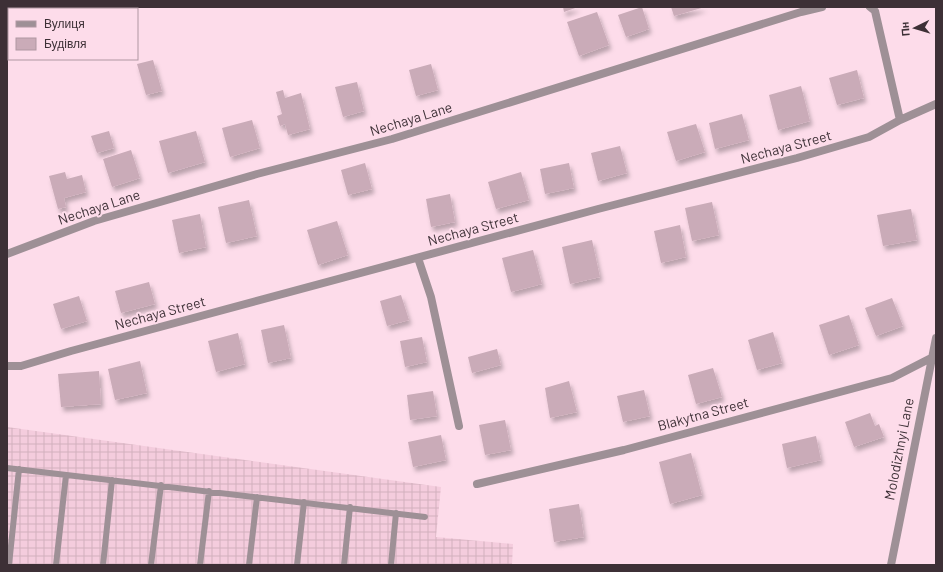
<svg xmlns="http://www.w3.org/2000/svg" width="943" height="572" viewBox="0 0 943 572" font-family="Barlow,sans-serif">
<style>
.industrial{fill:url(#industrial-grid)}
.building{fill:#caabb8;filter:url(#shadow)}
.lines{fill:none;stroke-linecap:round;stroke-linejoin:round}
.service{stroke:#9e9096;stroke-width:6}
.minor{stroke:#9e9096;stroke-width:8}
.labels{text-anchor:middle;stroke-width:4;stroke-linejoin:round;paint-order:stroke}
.street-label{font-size:14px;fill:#3d3036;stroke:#fddcea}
</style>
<defs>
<pattern id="industrial-grid" width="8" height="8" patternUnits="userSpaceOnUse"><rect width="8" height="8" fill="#f4ccdd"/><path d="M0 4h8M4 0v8" fill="none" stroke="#d2b0be"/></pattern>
<filter id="shadow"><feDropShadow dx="2.5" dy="4.5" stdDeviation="2" flood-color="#0004"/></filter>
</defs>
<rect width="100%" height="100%" fill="#fddcea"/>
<path class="industrial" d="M 7,427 L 441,487 L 436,537 L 513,544 L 512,565 L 7,565 Z"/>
<path class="building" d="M 563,7 L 578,7 L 564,12 Z
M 642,7 L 649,29 L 626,37 L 618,15 Z
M 671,7 L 705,7 L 674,16 Z
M 597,12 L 609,45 L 579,56 L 567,22 Z
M 153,60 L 162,91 L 146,95 L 137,64 Z
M 431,64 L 438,90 L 416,96 L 409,70 Z
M 857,70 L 864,98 L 837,105 L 829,78 Z
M 357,82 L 364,111 L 343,117 L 335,87 Z
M 801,86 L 810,121 L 778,130 L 769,95 Z
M 283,90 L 285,98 L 301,93 L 310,129 L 288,135 L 285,124 L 280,126 L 277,116 L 282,114 L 276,92 Z
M 742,114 L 749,140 L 715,149 L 709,123 Z
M 252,120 L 260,148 L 230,157 L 222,128 Z
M 696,124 L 705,152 L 676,161 L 667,132 Z
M 109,131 L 114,148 L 97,153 L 91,136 Z
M 196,131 L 205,162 L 168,173 L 159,141 Z
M 620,146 L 627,173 L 598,181 L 591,153 Z
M 131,150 L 140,178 L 112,187 L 103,159 Z
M 365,163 L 372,189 L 348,195 L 341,170 Z
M 569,163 L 574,188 L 545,194 L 540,169 Z
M 65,172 L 67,179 L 82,175 L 86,192 L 64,198 L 66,207 L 58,209 L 49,176 Z
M 521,172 L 529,200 L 496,209 L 488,182 Z
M 450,194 L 455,222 L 431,227 L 426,199 Z
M 249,200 L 257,236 L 226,243 L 218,207 Z
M 712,202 L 719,235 L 692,241 L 685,208 Z
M 911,209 L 917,240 L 883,246 L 877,215 Z
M 200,214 L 206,247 L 179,253 L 172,220 Z
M 337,221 L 348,255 L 318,265 L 307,230 Z
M 680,225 L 686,257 L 661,263 L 654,231 Z
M 592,240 L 600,277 L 570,284 L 562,247 Z
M 533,250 L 542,284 L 511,292 L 502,258 Z
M 149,282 L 155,304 L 121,313 L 115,291 Z
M 401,295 L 409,320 L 387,326 L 380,301 Z
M 79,296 L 87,321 L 61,329 L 53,304 Z
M 892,298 L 903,326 L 876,336 L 865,308 Z
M 849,315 L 859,345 L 829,355 L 819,325 Z
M 284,325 L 291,358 L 268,363 L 261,330 Z
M 773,332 L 782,363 L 757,370 L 748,340 Z
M 238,333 L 245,364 L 216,372 L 208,341 Z
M 422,337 L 427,362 L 405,367 L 400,341 Z
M 497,349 L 501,365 L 472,373 L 468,357 Z
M 140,361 L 147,393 L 115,400 L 108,369 Z
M 713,368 L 722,397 L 696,404 L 688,375 Z
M 99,371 L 101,404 L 61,407 L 58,374 Z
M 569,381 L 577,412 L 550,418 L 545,388 Z
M 644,390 L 650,416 L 623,422 L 617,396 Z
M 433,391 L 437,416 L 410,420 L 407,395 Z
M 870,413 L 875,426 L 879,424 L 884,437 L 854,447 L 845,422 Z
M 505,420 L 511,450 L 485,455 L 479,425 Z
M 441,435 L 446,460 L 413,467 L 408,442 Z
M 816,436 L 821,460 L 787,468 L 782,444 Z
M 691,453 L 702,495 L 670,504 L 659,462 Z
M 579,504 L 584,537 L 554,542 L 549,509 Z"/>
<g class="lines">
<path class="service" d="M 7,468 L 425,517
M 9,565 L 19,469
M 56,565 L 66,475
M 103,565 L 112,480
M 151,565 L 161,485
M 200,565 L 209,491
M 249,565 L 257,497
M 297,565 L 304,502
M 344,565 L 350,507
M 391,565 L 396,513"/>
<path class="minor" d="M 870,7 L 875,11 L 900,120
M 7,254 L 94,221 L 257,174 L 392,139 L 801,12 L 822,7
M 418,258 L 431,297 L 459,426
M 7,366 L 21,366 L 71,351 L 598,209 L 797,158 L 869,137 L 900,120 L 936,104
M 477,484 L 624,450 L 892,378 L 931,358 L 936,359
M 891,565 L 936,338"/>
</g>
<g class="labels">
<g class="street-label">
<text transform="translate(411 119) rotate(-17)" y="5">Nechaya Lane</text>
<text transform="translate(786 147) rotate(-15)" y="5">Nechaya Street</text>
<text transform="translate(99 207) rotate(-18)" y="5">Nechaya Lane</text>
<text transform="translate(473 229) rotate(-15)" y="5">Nechaya Street</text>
<text transform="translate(160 313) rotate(-15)" y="5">Nechaya Street</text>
<text transform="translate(703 414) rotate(-15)" y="5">Blakytna Street</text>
<text transform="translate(899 449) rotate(-79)" y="5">Molodizhnyi Lane</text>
</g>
</g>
<rect width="943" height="572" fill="none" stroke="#3d3036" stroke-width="16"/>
<rect x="8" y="8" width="130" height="52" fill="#fddcea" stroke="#b097a2"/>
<rect x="16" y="21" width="20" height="6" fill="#9e9096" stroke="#b097a2"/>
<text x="44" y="28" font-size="12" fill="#3d3036">Вулиця</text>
<rect x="16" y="38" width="20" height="12" fill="#caabb8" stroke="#b097a2"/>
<text x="44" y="48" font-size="12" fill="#3d3036">Будівля</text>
<g transform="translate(915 28) rotate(265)" stroke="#fddcea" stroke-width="3" paint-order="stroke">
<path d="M0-3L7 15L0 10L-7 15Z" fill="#3d3036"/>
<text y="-6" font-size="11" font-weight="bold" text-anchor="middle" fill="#3d3036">Пн</text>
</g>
</svg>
